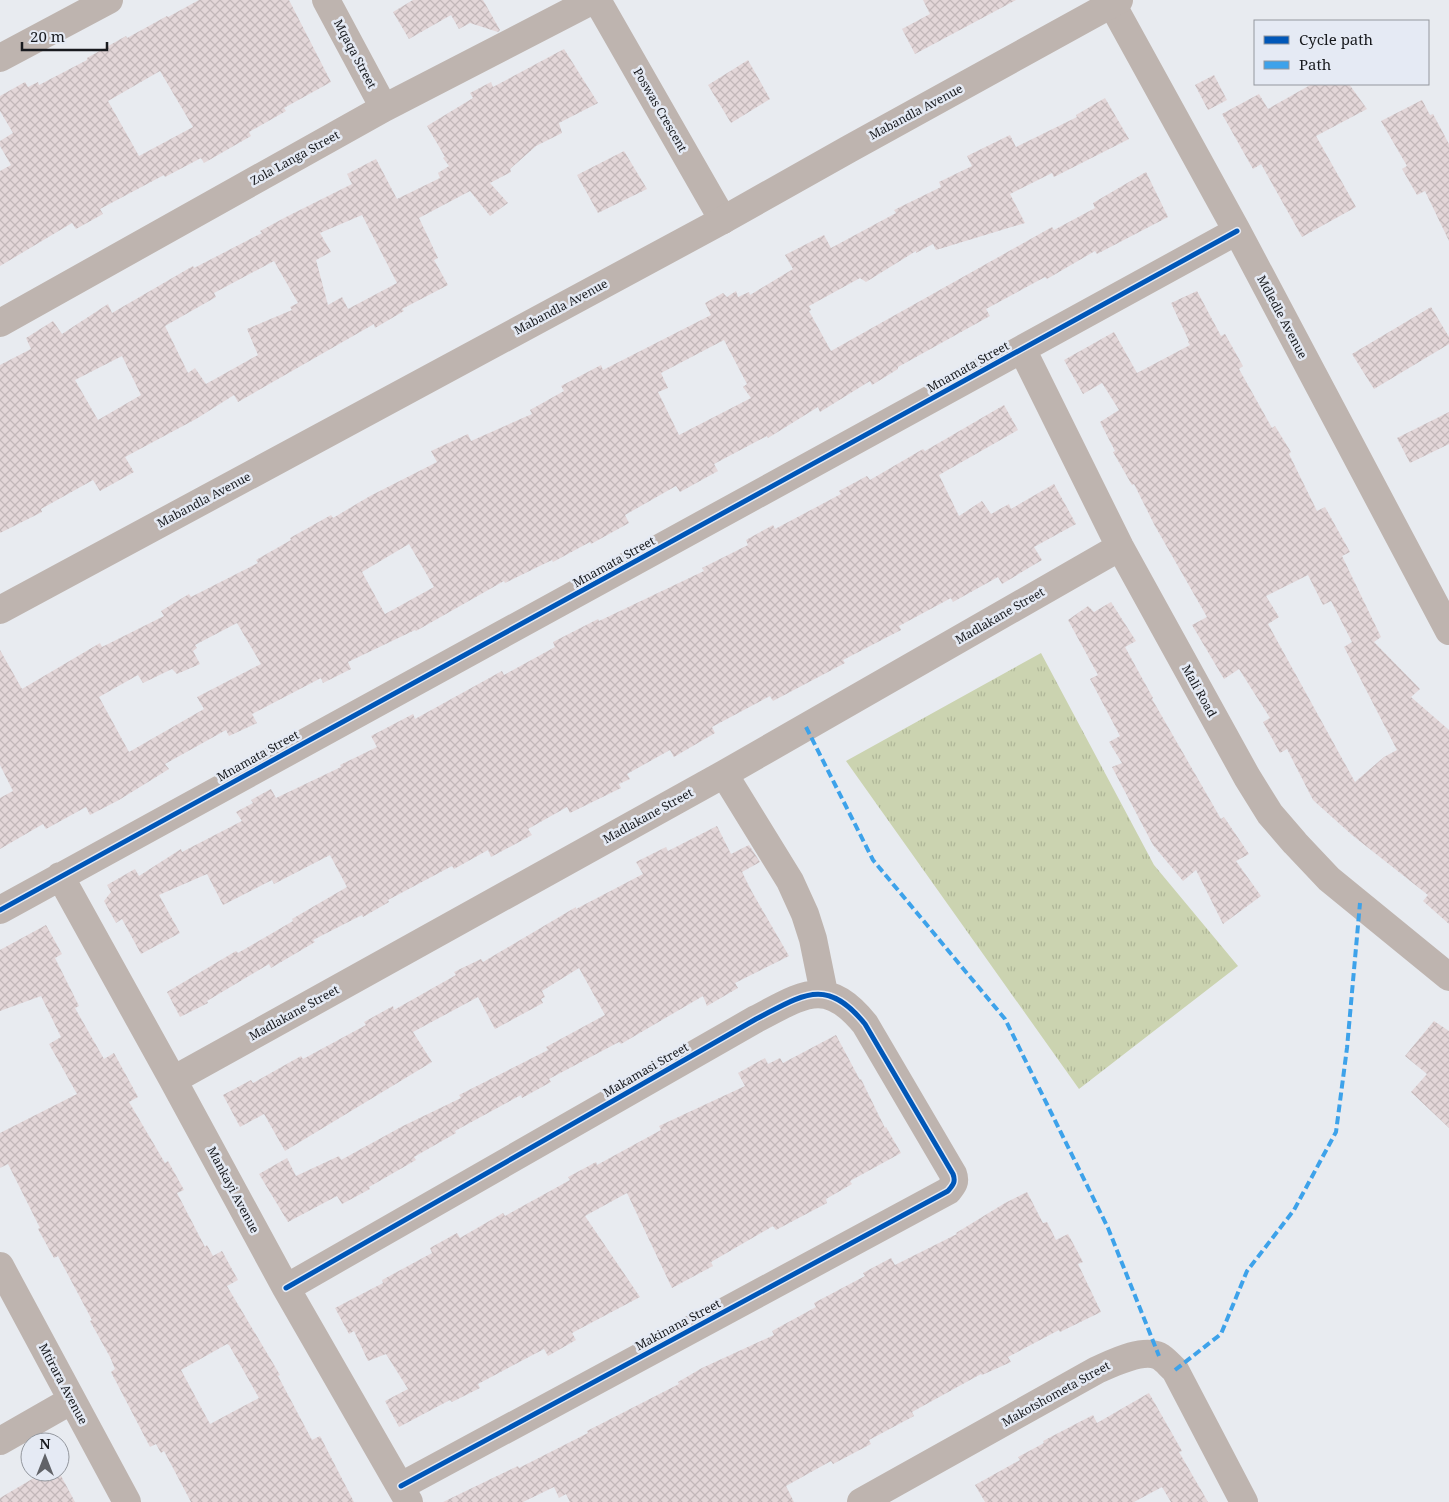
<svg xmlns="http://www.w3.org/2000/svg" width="1449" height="1502" viewBox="0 0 1449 1502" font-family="'Noto Serif',serif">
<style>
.grass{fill:url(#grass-tufts)}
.building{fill:url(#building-cross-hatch);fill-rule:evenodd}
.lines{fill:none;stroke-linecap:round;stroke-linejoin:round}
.minor{stroke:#beb4af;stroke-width:28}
.tertiary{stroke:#beb4af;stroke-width:28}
.quiet{stroke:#3da2ea;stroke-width:4;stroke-dasharray:8 4;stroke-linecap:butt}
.cycleway-casing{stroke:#e5eaf4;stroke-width:8}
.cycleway{stroke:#0057b8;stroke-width:5}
.labels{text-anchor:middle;stroke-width:5;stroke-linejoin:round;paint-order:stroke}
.street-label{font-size:12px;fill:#181a1e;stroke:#e5eaf4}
</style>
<defs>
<pattern id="grass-tufts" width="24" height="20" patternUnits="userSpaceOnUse" patternTransform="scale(1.25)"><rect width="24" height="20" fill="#cbd3b0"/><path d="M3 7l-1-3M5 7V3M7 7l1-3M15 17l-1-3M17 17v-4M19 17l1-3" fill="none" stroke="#aeb597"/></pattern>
<pattern id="building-cross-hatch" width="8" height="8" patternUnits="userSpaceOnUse" patternTransform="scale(1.25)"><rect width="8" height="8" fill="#e3d6d8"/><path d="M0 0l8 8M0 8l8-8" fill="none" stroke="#c2b7b9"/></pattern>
</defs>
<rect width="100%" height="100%" fill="#e8ebf0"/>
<path class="grass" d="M 1041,653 L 1154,865 L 1238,966 L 1079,1089 L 846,761 Z"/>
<path class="building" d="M 199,0 L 289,0 L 331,82 L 284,108 L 286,111 L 249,132 L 251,136 L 204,163 L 201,158 L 165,177 L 164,175 L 100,209 L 103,214 L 76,229 L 72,223 L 0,266 L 0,171 L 11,165 L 0,146 L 0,141 L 13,133 L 0,111 L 0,96 L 25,82 L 28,87 L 38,82 L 39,85 L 87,60 L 87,58 L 126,36 L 127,38 L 167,16 L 168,17 ZM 160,71 L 193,127 L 139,156 L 108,101 Z
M 413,0 L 483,0 L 500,30 L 498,32 L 470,23 L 459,29 L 451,15 L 409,39 L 393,12 Z
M 923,0 L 1016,0 L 915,54 L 902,29 L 930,14 Z
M 564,49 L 598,103 L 559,123 L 562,133 L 536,146 L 510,169 L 511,172 L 490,183 L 508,203 L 490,216 L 470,191 L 419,218 L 438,258 L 434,260 L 448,285 L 402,309 L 404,311 L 375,328 L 374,324 L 238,402 L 234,395 L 196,419 L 125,457 L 134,472 L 100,491 L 93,480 L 41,509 L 42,512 L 0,533 L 0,365 L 31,349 L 26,338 L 53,321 L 62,334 L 108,304 L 112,313 L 193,266 L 194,268 L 262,233 L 260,231 L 286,217 L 352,184 L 347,174 L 376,159 L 397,199 L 440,178 L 438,173 L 449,166 L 443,158 L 445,157 L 427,126 L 473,98 L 470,93 L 491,82 L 493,87 ZM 362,215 L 397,283 L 348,309 L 342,297 L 328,305 L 316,260 L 331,252 L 320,233 ZM 274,261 L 298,303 L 290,307 L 292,310 L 247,329 L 258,355 L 206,384 L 195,368 L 188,373 L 165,326 L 216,297 L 214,293 ZM 122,356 L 141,395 L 98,420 L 75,380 Z
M 748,60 L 770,99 L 731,123 L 708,85 Z
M 1214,75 L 1227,100 L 1208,110 L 1195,85 Z
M 1312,84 L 1349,84 L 1367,109 L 1316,136 L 1356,207 L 1302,237 L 1261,164 L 1253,169 L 1222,114 L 1259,94 L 1268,109 Z
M 1105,98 L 1129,139 L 1054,177 L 1052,173 L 1010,194 L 1025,223 L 936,250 L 933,244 L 916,253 L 916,251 L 866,282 L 860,278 L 809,306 L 811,310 L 809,311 L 831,351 L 1052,227 L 1054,230 L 1095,208 L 1093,203 L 1146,172 L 1168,217 L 1097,254 L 1095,251 L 1047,279 L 1045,277 L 986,309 L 990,316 L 898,367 L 898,369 L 872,385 L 870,381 L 820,412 L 818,407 L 768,438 L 767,436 L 714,464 L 718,471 L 680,492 L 676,486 L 625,515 L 629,523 L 591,544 L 590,542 L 553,562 L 552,560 L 505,583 L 504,581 L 416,631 L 415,630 L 348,662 L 351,669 L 323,683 L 321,678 L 252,714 L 257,723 L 229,736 L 226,730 L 165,764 L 169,769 L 119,800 L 90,815 L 86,807 L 46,829 L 43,824 L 0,849 L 0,798 L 13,791 L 0,765 L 0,650 L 22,689 L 100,643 L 102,647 L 164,616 L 161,611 L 189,594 L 191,597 L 258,563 L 256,560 L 291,540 L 290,538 L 331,515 L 333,518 L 370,496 L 437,462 L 431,451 L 468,434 L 471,441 L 532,414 L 530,410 L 564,391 L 561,386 L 601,365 L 603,370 L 711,315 L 705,303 L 723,293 L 727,297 L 736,291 L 738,297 L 749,292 L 750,295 L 793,269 L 785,255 L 824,235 L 831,248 L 896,213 L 894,210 L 941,187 L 939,182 L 972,166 L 967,156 L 1010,135 L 1016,147 L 1077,117 L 1076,115 ZM 724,340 L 747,384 L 743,387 L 751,398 L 679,435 L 658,392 L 668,388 L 661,373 ZM 409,544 L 434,587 L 385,614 L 362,572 ZM 237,623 L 261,664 L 197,697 L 204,709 L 129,752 L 99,697 L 138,675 L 143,683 L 172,669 L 177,674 L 200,664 L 193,651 L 197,648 L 195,645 Z
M 1422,100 L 1430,115 L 1433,114 L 1449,144 L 1449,241 L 1425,191 L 1417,195 L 1402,169 L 1407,166 L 1381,121 Z
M 624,151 L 647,189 L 598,213 L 577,175 Z
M 1197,291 L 1221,336 L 1225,334 L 1243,366 L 1239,369 L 1272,428 L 1275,426 L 1291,452 L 1289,454 L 1317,511 L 1325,507 L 1350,552 L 1342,556 L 1381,637 L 1374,642 L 1420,689 L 1411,697 L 1449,730 L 1449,924 L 1423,901 L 1428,895 L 1352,835 L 1313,800 L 1287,749 L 1280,753 L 1263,722 L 1270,718 L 1239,669 L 1224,679 L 1192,625 L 1207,617 L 1155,526 L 1134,484 L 1132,485 L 1113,452 L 1115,451 L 1100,422 L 1119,410 L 1102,383 L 1083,394 L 1064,360 L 1114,332 L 1137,373 L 1190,345 L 1188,342 L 1189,341 L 1171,303 ZM 1308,575 L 1323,605 L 1331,601 L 1352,642 L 1344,647 L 1397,750 L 1384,757 L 1355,782 L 1268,624 L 1279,617 L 1266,596 Z
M 1431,307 L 1449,337 L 1449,344 L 1374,389 L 1352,354 Z
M 1004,405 L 1018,430 L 939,475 L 959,516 L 982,501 L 991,514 L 1009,504 L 1011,509 L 1054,484 L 1076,524 L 1034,547 L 1042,560 L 1002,584 L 998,577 L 953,602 L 951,598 L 899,626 L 901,630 L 843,660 L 845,663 L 773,701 L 770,696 L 712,727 L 715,733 L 674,757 L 670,750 L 627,774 L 630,779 L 619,784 L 621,788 L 570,813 L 567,807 L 528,829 L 532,835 L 491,857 L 488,850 L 454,869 L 452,866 L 388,900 L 389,902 L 363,917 L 362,915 L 313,940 L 315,942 L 271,968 L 269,964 L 207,1001 L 208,1003 L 180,1017 L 167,992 L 236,951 L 238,953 L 293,921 L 292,919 L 347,887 L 330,855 L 274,884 L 272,880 L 223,905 L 207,874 L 159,895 L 180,933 L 141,954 L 122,919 L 116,923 L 104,901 L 111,892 L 107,885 L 135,869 L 139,876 L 181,849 L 182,852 L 242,821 L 236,812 L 253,803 L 251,800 L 271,789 L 276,798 L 341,767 L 340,765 L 377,747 L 371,736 L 413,714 L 415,719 L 502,671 L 504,675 L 555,647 L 553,642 L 598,619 L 599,621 L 704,571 L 702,568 L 748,545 L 746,540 L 773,525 L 775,529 L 841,494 L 839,491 L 867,476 L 870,480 L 923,449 L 925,451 Z
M 1449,412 L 1449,444 L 1410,463 L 1397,438 Z
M 1111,602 L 1136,641 L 1125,647 L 1153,698 L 1152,699 L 1221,819 L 1224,817 L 1249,854 L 1236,861 L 1261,896 L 1223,924 L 1196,870 L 1183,881 L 1153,845 L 1112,767 L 1122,763 L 1109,742 L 1120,736 L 1090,679 L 1098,675 L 1068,620 L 1088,606 L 1094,612 Z
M 717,826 L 731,854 L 749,845 L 760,862 L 742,872 L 752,892 L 789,956 L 735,983 L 738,988 L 707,1006 L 703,996 L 621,1044 L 619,1042 L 549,1079 L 551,1082 L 522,1098 L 521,1095 L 455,1131 L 456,1133 L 414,1157 L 416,1160 L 369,1187 L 370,1189 L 342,1204 L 337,1196 L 288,1222 L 259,1174 L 287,1158 L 296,1176 L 339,1156 L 341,1160 L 403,1126 L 461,1098 L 459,1095 L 548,1050 L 546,1047 L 605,1015 L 579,968 L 542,991 L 545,997 L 541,999 L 543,1003 L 495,1029 L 478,997 L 413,1032 L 432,1062 L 285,1151 L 264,1114 L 240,1127 L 223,1095 L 251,1080 L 253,1083 L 301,1056 L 303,1059 L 366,1025 L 364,1022 L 393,1006 L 394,1010 L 456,975 L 454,972 L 481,959 L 483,962 L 576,907 L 576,909 L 643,874 L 636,862 L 666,847 L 668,851 Z
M 46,925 L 62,954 L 55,958 L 79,1006 L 75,1008 L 104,1059 L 114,1053 L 138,1097 L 129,1102 L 165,1163 L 168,1161 L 184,1190 L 177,1193 L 205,1247 L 207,1245 L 213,1256 L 222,1251 L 238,1280 L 227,1286 L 280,1375 L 278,1376 L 312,1440 L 320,1436 L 354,1502 L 191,1502 L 164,1451 L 161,1453 L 156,1444 L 150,1447 L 111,1372 L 115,1369 L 110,1357 L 90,1321 L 92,1320 L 58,1256 L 54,1258 L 38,1229 L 40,1228 L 8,1164 L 0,1168 L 0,1133 L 77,1094 L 49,1044 L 61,1037 L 41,996 L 0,1011 L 0,950 ZM 227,1344 L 229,1345 L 259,1398 L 210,1424 L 181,1370 Z
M 1434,1021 L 1449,1031 L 1449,1128 L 1411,1092 L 1427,1074 L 1405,1056 Z
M 836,1035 L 860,1080 L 861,1079 L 885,1128 L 886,1127 L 901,1153 L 850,1181 L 852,1184 L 826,1199 L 827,1203 L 776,1230 L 773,1226 L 711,1262 L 713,1266 L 672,1288 L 627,1193 L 585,1216 L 640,1297 L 572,1333 L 576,1340 L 548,1356 L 544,1349 L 478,1384 L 480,1388 L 452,1402 L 450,1400 L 399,1427 L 385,1401 L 408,1389 L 386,1354 L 368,1361 L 354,1331 L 349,1334 L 335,1308 L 383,1283 L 382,1280 L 432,1253 L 430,1248 L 457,1233 L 460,1238 L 503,1213 L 505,1216 L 570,1180 L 568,1177 L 596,1162 L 597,1165 L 661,1130 L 659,1126 L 745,1086 L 738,1073 L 765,1058 L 768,1064 L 780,1058 L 783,1063 Z
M 1027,1192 L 1043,1223 L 1047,1222 L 1056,1240 L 1068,1234 L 1083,1262 L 1078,1264 L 1101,1312 L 1060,1332 L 1059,1330 L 1008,1357 L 1011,1362 L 982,1375 L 981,1374 L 912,1412 L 914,1416 L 869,1440 L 871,1444 L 833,1464 L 831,1461 L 786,1486 L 794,1502 L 570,1502 L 566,1494 L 559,1498 L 554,1487 L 523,1502 L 443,1502 L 518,1466 L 519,1468 L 588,1433 L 587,1431 L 679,1384 L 678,1382 L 702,1368 L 774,1335 L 772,1331 L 816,1307 L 814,1303 L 865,1276 L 863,1273 L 891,1258 L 895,1265 L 957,1234 L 956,1233 L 1005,1203 Z
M 1149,1393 L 1182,1451 L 1179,1452 L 1208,1502 L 1171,1502 L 1162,1487 L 1134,1502 L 985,1502 L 975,1485 L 1020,1460 L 1018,1457 L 1044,1443 L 1043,1441 L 1093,1415 L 1097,1423 Z
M 44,1472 L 59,1472 L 75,1502 L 0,1502 L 0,1498 Z"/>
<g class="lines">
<path class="minor" d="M 326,0 L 384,108
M 597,0 L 723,220
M 1112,4 L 1237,231 L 1449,631
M 0,58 L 109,0
M 0,323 L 384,108 L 593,0
M 1022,349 L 1120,547 L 1247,777 L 1270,814 L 1295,843 L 1329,879 L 1449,977
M 724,774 L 790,881 L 805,914 L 813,939 L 824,993
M 60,876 L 173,1080 L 286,1288 L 409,1502
M 0,910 L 1237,231
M 173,1080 L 724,774 L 1120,547
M 0,1266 L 127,1502
M 286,1288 L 756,1019 C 803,995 826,976 865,1024 L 953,1174 C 956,1182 953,1185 948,1191 L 401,1486
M 0,1441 L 72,1400
M 861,1502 L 1097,1370 C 1113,1363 1142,1348 1159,1356 C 1165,1359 1170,1366 1175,1370 L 1244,1502"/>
<path class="tertiary" d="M 0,610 L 723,220 L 849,149 L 1119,0"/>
<path class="quiet" d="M 806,727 L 873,860 L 1005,1019 L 1108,1228 L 1159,1356
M 1175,1370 L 1221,1334 L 1247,1271 L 1294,1210 L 1336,1132 L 1347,1048 L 1360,903"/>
<defs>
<path id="cycleway" d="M 0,910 L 1237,231
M 286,1288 L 756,1019 C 803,995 826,976 865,1024 L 953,1174 C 956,1182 953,1185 948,1191 L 401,1486"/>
</defs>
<use href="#cycleway" class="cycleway-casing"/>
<use href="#cycleway" class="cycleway"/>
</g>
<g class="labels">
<g class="street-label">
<text transform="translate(355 54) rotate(62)" y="4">Mqaqa Street</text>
<text transform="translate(660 110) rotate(60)" y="4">Poswas Crescent</text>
<text transform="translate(916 112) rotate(-28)" y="4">Mabandla Avenue</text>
<text transform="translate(295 158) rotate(-29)" y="4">Zola Langa Street</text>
<text transform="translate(561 307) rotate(-28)" y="4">Mabandla Avenue</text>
<text transform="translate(1282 317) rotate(62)" y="4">Mdledle Avenue</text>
<text transform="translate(968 367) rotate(-29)" y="4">Mnamata Street</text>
<text transform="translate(204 500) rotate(-28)" y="4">Mabandla Avenue</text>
<text transform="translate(614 562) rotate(-29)" y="4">Mnamata Street</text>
<text transform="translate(1000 616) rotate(-30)" y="4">Madlakane Street</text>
<text transform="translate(1199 691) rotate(61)" y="4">Mali Road</text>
<text transform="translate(258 756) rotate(-29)" y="4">Mnamata Street</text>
<text transform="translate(648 816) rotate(-29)" y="4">Madlakane Street</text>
<text transform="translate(294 1013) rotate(-29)" y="4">Madlakane Street</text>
<text transform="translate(646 1070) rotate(-30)" y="4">Makamasi Street</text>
<text transform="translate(233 1190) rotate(62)" y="4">Mankayi Avenue</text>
<text transform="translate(678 1325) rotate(-28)" y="4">Makinana Street</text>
<text transform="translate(63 1384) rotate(62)" y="4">Mtirara Avenue</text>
<text transform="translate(1056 1394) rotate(-29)" y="4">Makotshometa Street</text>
</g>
</g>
<rect x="1254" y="20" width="175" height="65" fill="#e5eaf4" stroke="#93979e"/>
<rect x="1264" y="36" width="25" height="8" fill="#0057b8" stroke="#93979e"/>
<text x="1299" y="45" font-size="15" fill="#181a1e">Cycle path</text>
<rect x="1264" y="61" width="25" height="8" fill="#3da2ea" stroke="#93979e"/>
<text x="1299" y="70" font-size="15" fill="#181a1e">Path</text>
<g transform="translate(45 1457)"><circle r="24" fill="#e5eaf4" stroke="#93979e"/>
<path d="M0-4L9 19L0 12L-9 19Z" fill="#616368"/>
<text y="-8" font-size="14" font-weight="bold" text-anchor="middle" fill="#181a1e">N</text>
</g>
<path d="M22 42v8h85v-8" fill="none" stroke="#181a1e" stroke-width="2.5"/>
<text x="30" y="42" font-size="15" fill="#181a1e" stroke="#e5eaf4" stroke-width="4" paint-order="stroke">20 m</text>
</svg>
